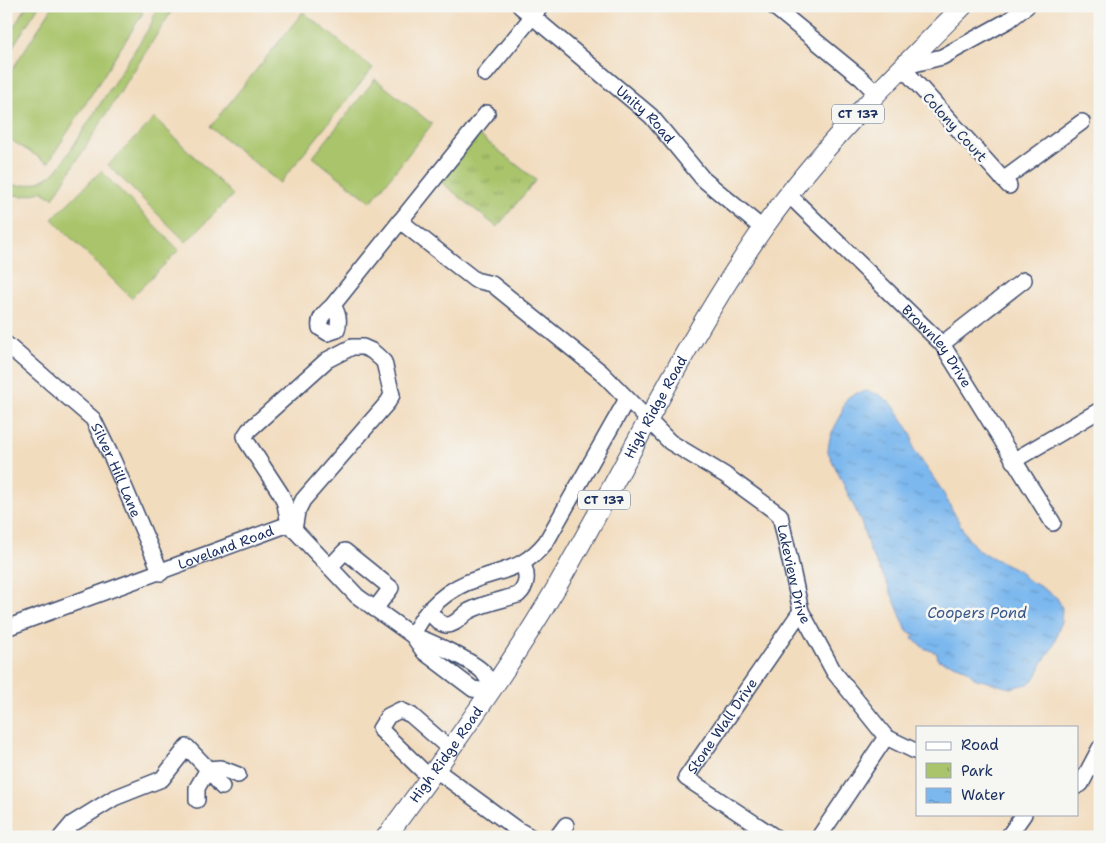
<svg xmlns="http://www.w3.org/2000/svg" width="1106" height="843" viewBox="0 0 1106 843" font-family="'Shantell Sans',sans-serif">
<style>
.green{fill:#a9c46a;stroke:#627a64}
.park{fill:url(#park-tufts);stroke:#627a64}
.water{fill:url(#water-ripples);stroke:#4c74a6}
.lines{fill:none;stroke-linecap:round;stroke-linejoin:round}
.minor-casing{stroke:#3b496c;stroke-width:18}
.major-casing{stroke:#3b496c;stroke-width:21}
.minor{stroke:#fff;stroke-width:15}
.major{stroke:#fff;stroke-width:19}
.labels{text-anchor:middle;stroke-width:5;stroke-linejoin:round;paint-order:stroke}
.shield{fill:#f6f6f2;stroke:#5d6b8a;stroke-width:1}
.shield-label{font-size:12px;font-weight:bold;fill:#1b2f5e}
.street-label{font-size:14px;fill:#1b2f5e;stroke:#f6f6f2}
.water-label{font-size:15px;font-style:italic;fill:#385889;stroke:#f6f6f2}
</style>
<defs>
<pattern id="park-tufts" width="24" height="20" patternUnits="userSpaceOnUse" patternTransform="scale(1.25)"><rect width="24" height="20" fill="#a9c46a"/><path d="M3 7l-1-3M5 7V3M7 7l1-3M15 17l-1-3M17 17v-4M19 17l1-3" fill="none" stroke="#89a05a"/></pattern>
<pattern id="water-ripples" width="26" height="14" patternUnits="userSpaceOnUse" patternTransform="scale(1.25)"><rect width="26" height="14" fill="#7cb8ee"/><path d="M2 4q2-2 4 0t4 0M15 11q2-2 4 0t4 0" fill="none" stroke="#6596c4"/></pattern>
</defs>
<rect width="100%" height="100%" fill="#f6f6f2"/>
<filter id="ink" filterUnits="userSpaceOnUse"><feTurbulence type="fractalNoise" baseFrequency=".02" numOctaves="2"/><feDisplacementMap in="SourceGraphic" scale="10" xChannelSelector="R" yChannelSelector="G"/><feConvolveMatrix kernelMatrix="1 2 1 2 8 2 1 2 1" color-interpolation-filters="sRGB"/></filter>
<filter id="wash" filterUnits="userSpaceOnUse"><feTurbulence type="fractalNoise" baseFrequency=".0096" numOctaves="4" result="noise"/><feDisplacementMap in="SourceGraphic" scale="20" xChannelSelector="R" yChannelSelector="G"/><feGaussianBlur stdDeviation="1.12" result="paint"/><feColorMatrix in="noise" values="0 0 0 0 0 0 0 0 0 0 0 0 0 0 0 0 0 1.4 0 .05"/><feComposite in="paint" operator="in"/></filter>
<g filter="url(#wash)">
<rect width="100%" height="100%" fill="#f2dcbe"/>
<path class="green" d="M 27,6 L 39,6 L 6,57 L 6,38 Z
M 53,6 L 133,6 L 143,13 L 48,163 L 6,137 L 6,79 Z
M 156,6 L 175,6 L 53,198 L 44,193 L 45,191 L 23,196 L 6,194 L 6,184 C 27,188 44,183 59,168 L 149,28 L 153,20 Z
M 303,12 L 373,68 L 280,183 L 210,127 Z
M 375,79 L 432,124 L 371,202 L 313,157 Z
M 155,118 L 233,195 L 186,242 L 108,165 Z
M 101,171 L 179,250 L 131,298 L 52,219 Z"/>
<path class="park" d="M 479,135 L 536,180 L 497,227 L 441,182 Z"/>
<path class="water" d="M 867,391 L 880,395 L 893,405 L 912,435 L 913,448 L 941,489 L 967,537 L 979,551 L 1018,570 L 1026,579 L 1041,587 L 1057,598 L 1062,608 L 1061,621 L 1053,647 L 1042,663 L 1036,677 L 1028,684 L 1010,688 L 974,678 C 967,665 952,664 938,660 L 937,653 L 924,648 L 912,638 L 915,635 L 907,631 L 887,583 L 870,551 L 860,519 L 828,452 C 829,434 834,430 841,415 C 844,407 843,399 852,395 C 856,393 862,392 867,391 Z"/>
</g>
<g filter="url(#ink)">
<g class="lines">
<defs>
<g id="minor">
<path id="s1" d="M 520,6 L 651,116 L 703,179 L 763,229"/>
<path d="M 773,6 L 861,78 L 877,94"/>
<path d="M 485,74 L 541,6"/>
<path d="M 1003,180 L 1082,122"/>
<path d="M 1009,186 L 902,67 L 942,57 L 1009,20 L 1027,6"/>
<path id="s2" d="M 789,195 L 942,344 L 1053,523"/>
<path id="s3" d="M 400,221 L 475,280 L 492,284 L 601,372 L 670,442 L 725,475 L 780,515 L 801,611 L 834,672 L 886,737 L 917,752"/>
<path d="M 333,305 C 338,314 340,320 337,330 L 328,333 L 320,328 C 318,317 326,312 333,305 L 487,113"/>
<path id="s4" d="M 6,344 L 93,419 L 113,460 L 161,573"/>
<path d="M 942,344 L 1024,280"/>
<path d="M 1013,461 L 1100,410"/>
<path d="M 289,524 L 285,504 L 281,494 L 247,442 L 245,436 L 249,430 L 327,360 L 352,347 L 363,347 L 372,351 L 380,358 L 384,362 L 392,395 L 388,402 L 303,500 L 297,512 L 294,530"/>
<path d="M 330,567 L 345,551 L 391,588 L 375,609"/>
<path d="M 429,610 C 433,616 438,624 446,625 C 455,626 462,615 469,611 C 484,603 502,600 518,595 C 527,587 529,574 522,564"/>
<path id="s5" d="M 6,628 L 289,524 L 357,596 L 413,636 L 424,652 L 473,689 L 480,690 L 492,689 C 490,683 487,677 483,672 C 474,662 427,639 413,636"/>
<path d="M 413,636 C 423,609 450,587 477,579 C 506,569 525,568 546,542 L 627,399"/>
<path d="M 436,770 L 515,828 L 531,837"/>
<path d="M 430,778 L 380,729 L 388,716 L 400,710 L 411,715 L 450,749"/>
<path d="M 1077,786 L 1081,784 L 1100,748"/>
<path d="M 197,800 L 197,788 L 208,769 L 222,787"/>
<path d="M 61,837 L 72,824 L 114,798 L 162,779 L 187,747 L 208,769 L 220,768 L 238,775"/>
<path d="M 557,837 L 566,825"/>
<path id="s6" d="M 775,837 L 686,778 L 801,611"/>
<path d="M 819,837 L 886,737"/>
<path d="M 1008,837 L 1024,814"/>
</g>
<g id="major">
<path id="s7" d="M 386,837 C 446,756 505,675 556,588 C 625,469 683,343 762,230 C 820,148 892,77 963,6"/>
</g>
</defs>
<use href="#minor" class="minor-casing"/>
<use href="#major" class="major-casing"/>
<use href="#minor" class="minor"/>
<use href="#major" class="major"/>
</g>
</g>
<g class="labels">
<g class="shield">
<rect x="832" y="104.5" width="52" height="19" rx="4"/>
<rect x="578" y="490.5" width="52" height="19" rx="4"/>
</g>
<g class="shield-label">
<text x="858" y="118">CT 137</text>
<text x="604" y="504">CT 137</text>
</g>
<g class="street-label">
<text dy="5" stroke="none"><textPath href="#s1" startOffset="166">Unity Road</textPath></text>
<text transform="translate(955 127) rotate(48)" y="5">Colony Court</text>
<text dy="5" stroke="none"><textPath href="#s2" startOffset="212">Brownley Drive</textPath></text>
<text dy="5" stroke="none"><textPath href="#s7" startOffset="508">High Ridge Road</textPath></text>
<text dy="5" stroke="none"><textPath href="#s4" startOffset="171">Silver Hill Lane</textPath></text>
<text dy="5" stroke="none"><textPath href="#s5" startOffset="234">Loveland Road</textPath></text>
<text dy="5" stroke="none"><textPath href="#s3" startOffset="544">Lakeview Drive</textPath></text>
<text dy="5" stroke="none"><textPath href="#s6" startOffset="170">Stone Wall Drive</textPath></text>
<text dy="5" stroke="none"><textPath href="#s7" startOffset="102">High Ridge Road</textPath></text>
</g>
<g class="water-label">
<text x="977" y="618">Coopers Pond</text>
</g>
</g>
<rect width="1106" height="843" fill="none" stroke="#f6f6f2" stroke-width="25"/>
<rect x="916" y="726" width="162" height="90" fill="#f6f6f2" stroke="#9ea6b7"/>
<rect x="926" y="742" width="25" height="8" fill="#ffffff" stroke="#9ea6b7"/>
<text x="961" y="750" font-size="15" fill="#1b2f5e">Road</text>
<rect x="926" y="763" width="25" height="15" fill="url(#park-tufts)" stroke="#9ea6b7"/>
<text x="961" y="776" font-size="15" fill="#1b2f5e">Park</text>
<rect x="926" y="788" width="25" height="15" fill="url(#water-ripples)" stroke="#9ea6b7"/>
<text x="961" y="800" font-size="15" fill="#1b2f5e">Water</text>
</svg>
